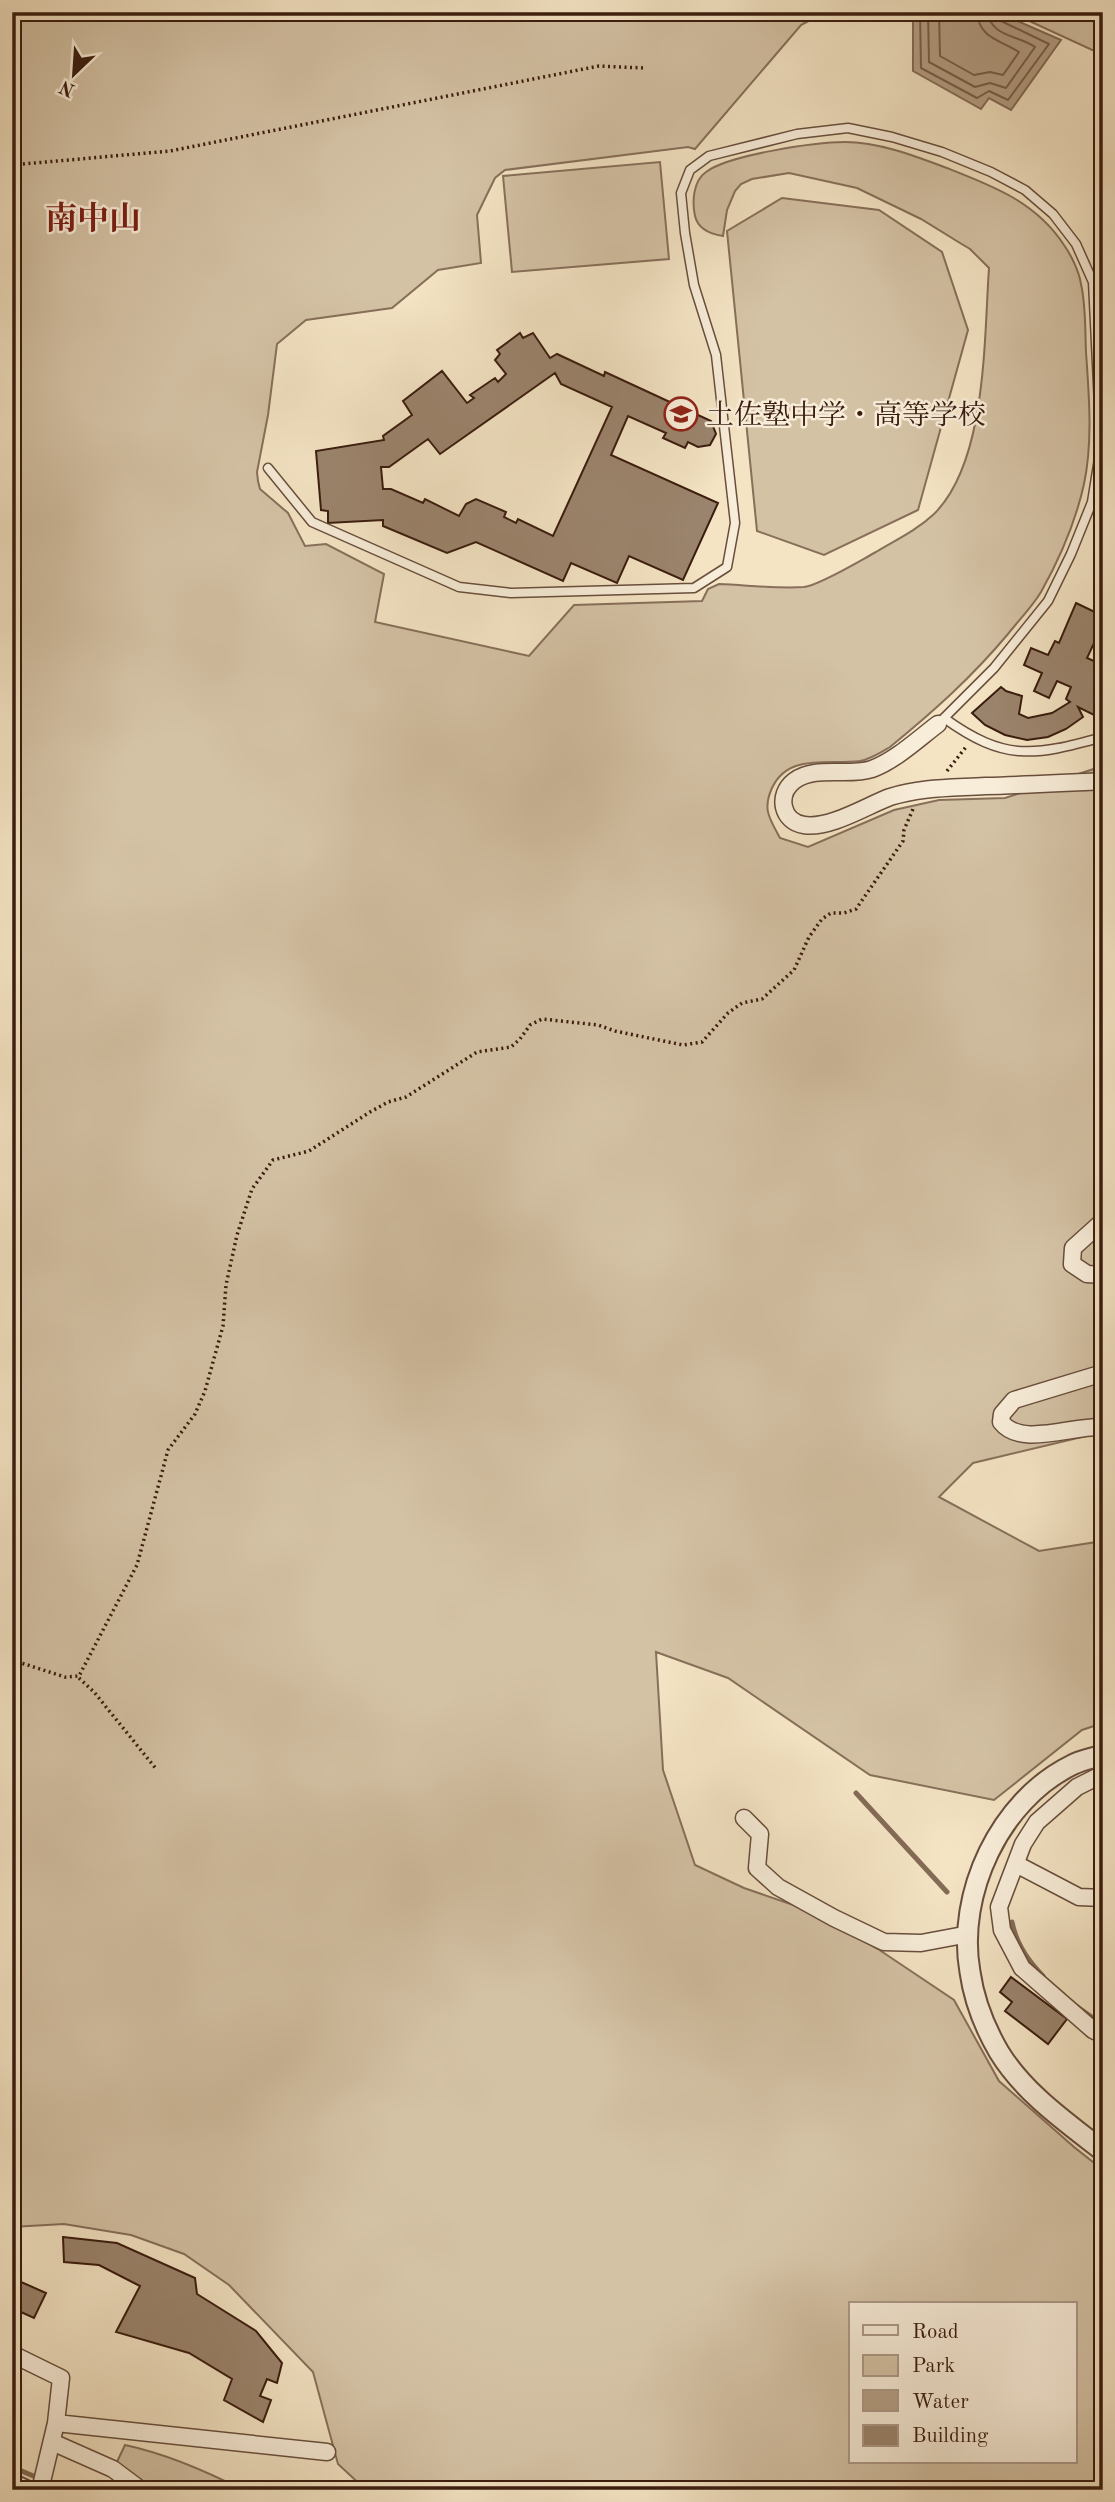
<svg xmlns="http://www.w3.org/2000/svg" width="1115" height="2502" viewBox="0 0 1115 2502" font-family="'Old Standard TT','Noto Serif JP',serif">
<style>
.green{fill:#d4c2a5;stroke:#876f5a;stroke-width:2;fill-rule:evenodd}
.water{fill:#b5a086;stroke:#846b56;stroke-width:2}
.lines{fill:none;stroke-linecap:round;stroke-linejoin:round}
.shore{stroke:#785e4a;stroke-width:2}
.stream{stroke:#846b56;stroke-width:5}
.building{fill:#9b846d;stroke:#3a1c0e;stroke-width:2;fill-rule:evenodd}
.service-casing{stroke:#684e3c;stroke-width:11}
.minor-casing{stroke:#684e3c;stroke-width:19}
.tertiary-casing{stroke:#684e3c;stroke-width:23}
.path{stroke:#3a1c0e;stroke-width:3.5;stroke-dasharray:2 3.5;stroke-linecap:butt}
.service{stroke:#f8edd9;stroke-width:8}
.minor{stroke:#f8edd9;stroke-width:16}
.tertiary{stroke:#f8edd9;stroke-width:19}
.labels{text-anchor:middle;stroke-width:5;stroke-linejoin:round;paint-order:stroke}
.poi-label{font-size:28px;fill:#3a1c0e;stroke:#f8edd9;text-anchor:start}
.quarter-label{font-size:32px;font-weight:bold;fill:#7a1f14;stroke:#f8edd9}
</style>
<rect width="100%" height="100%" fill="#f4e4c4"/>
<filter id="stains"><feTurbulence type="fractalNoise" baseFrequency=".00286" numOctaves="4"/><feColorMatrix values="0 0 0 0 .2 0 0 0 0 .09 0 0 0 0 .02 0 0 0 .5 -.17"/></filter>
<radialGradient id="worn" r=".72"><stop offset=".6" stop-color="#630" stop-opacity="0"/><stop offset="1" stop-color="#630" stop-opacity=".3"/></radialGradient>
<path class="green" d="M 12,12 L 825,12 L 801,25 L 695,149 L 688,147 L 505,170 L 495,178 L 477,215 L 481,263 L 438,270 L 392,308 L 306,320 L 277,344 L 268,415 L 257,472 L 258,481 L 260,489 L 288,513 L 305,546 L 326,544 L 384,574 L 375,622 L 529,656 L 574,605 L 702,601 L 708,589 L 719,584 C 747,585 777,589 804,587 C 820,585 861,560 876,552 C 896,540 917,530 934,514 C 987,462 984,338 989,268 L 970,249 L 960,243 L 921,219 L 857,188 L 789,173 L 752,179 L 741,184 L 735,191 L 727,210 L 723,236 C 710,234 698,229 695,216 C 692,202 693,181 706,172 C 728,155 816,142 845,142 C 879,142 915,156 947,168 C 993,186 1036,202 1064,245 C 1071,255 1079,271 1081,284 C 1086,306 1085,330 1086,352 C 1089,395 1093,442 1084,484 C 1076,520 1059,560 1041,592 C 1032,607 1019,620 1008,634 C 971,678 934,711 890,747 C 880,753 871,759 860,761 C 828,765 788,753 772,788 C 762,810 770,819 780,838 L 808,847 L 894,810 L 939,800 L 1005,798 L 1103,766 L 1103,1432 L 973,1463 L 939,1497 L 1039,1551 L 1103,1541 L 1103,1723 L 1082,1730 L 994,1800 L 870,1775 L 728,1678 L 656,1652 L 663,1770 L 695,1865 L 744,1888 L 805,1909 L 878,1949 L 954,2000 L 999,2081 L 1074,2147 L 1103,2170 L 1103,2490 L 366,2490 L 338,2464 L 313,2372 L 229,2285 L 184,2254 L 131,2235 L 64,2224 L 12,2227 ZM 851,2304 L 1075,2304 L 1075,2462 L 851,2462 Z
M 1010,12 L 1103,12 L 1103,55 Z
M 660,162 L 669,259 L 512,272 L 503,176 Z
M 782,198 L 879,210 L 942,252 L 968,330 L 918,510 L 824,555 L 757,531 L 727,231 Z
M 125,2445 C 167,2454 204,2470 243,2490 L 153,2490 L 116,2464 Z"/>
<path class="water" d="M 913,12 L 997,12 L 1061,40 L 1011,110 L 989,98 L 981,109 L 913,71 Z"/>
<g class="lines">
<path class="shore" d="M 920,12 L 921,68 L 977,98 L 989,91 L 1008,100 L 1049,44 L 1001,21 L 997,12
M 928,12 L 929,62 L 975,87 L 990,83 L 1006,88 L 1035,47 C 1020,36 989,36 988,12
M 939,12 L 940,56 L 974,75 L 990,72 L 1003,75 L 1019,52 C 1001,40 979,39 977,12"/>
<path class="stream" d="M 856,1793 L 947,1892
M 1012,1922 C 1016,1943 1028,1961 1043,1976
M 1076,2006 L 1103,2025
M 12,2467 L 67,2490"/>
</g>
<path class="building" d="M 520,333 L 523,338 L 533,333 L 550,358 L 557,354 L 604,376 L 605,372 L 711,421 L 716,434 L 710,445 L 698,447 L 688,442 L 685,448 L 663,438 L 666,433 L 628,416 L 611,455 L 718,503 L 683,580 L 629,556 L 617,583 L 571,563 L 563,581 L 476,542 L 447,553 L 383,526 L 383,520 L 328,523 L 328,511 L 321,510 L 316,451 L 384,440 L 383,436 L 412,415 L 403,401 L 442,371 L 467,403 L 474,398 L 470,395 L 495,378 L 498,382 L 506,374 L 495,360 L 500,354 L 497,350 ZM 555,373 L 561,384 L 612,407 L 553,536 L 518,519 L 516,523 L 504,517 L 506,512 L 476,499 L 466,504 L 459,516 L 425,499 L 423,503 L 391,489 L 383,489 L 381,467 L 389,467 L 428,439 L 440,454 Z
M 1076,603 L 1103,616 L 1103,624 L 1087,658 L 1103,665 L 1103,697 L 1094,715 L 1078,707 L 1083,717 L 1066,729 L 1048,737 L 1027,740 L 1005,735 L 985,725 L 972,713 L 1001,687 L 1006,691 L 1022,696 L 1019,714 L 1028,718 L 1052,713 L 1070,702 L 1066,699 L 1071,687 L 1057,681 L 1049,698 L 1034,691 L 1042,673 L 1024,665 L 1031,648 L 1048,655 L 1055,641 L 1059,643 Z
M 1011,1977 L 1067,2019 L 1048,2044 L 1005,2011 L 1012,2002 L 1000,1992 Z
M 63,2237 L 117,2243 L 195,2278 L 197,2294 L 256,2331 L 282,2363 L 277,2383 L 267,2379 L 260,2396 L 271,2400 L 263,2422 L 224,2400 L 232,2379 L 189,2353 L 116,2332 L 140,2286 L 99,2265 L 64,2262 Z
M 12,2278 L 46,2293 L 34,2318 L 12,2308 Z"/>
<g class="lines">
<defs>
<path id="service" d="M 268,468 L 312,522 L 459,587 L 511,593 L 694,588 L 727,567 L 735,523 L 716,355 L 694,285 L 685,233 L 681,193 L 690,170 L 709,156 L 797,134 L 848,128 L 892,137 L 942,152 L 991,172 L 1025,190 L 1053,214 L 1076,244 L 1093,282 L 1101,446 L 1092,502 L 1071,554 L 1048,601 L 994,668 L 938,724
M 944,718 C 1005,762 1034,756 1103,737"/>
<path id="minor" d="M 938,724 C 918,739 896,760 872,769 C 849,777 815,765 794,781 C 776,795 782,822 804,825 C 830,829 866,806 890,797 C 921,787 952,788 985,786 C 1024,785 1064,783 1103,781
M 1103,1221 L 1073,1248 L 1072,1264 L 1087,1274 L 1103,1275
M 1103,1373 L 1014,1400 L 1002,1414 L 1001,1422 C 1021,1448 1073,1425 1103,1427
M 1103,1774 L 1077,1787 L 1037,1822 L 1023,1844 L 999,1907 L 1002,1930 L 1022,1968 L 1093,2030 L 1103,2035
M 744,1818 L 760,1834 L 757,1868 L 778,1887 L 834,1918 L 884,1942 L 921,1943 L 969,1934
M 1016,1864 L 1079,1897 L 1103,1898
M 12,2354 L 61,2378 L 56,2423
M 52,2442 L 113,2469 L 141,2490
M 40,2490 L 56,2423 L 327,2452"/>
<path id="tertiary" d="M 1103,1755 C 1093,1758 1081,1760 1072,1765 C 1000,1800 956,1894 970,1972 C 974,2000 985,2028 999,2052 C 1024,2093 1066,2122 1103,2151
M 12,2484 L 25,2490"/>
</defs>
<use href="#service" class="service-casing"/>
<use href="#minor" class="minor-casing"/>
<use href="#tertiary" class="tertiary-casing"/>
<path class="path" d="M 12,165 L 170,151 L 599,66 L 644,68
M 947,771 L 966,747
M 12,1660 L 65,1677 L 79,1676 L 137,1565 L 168,1450 L 195,1414 L 205,1391 L 223,1326 L 226,1285 L 237,1235 L 252,1189 L 273,1160 L 309,1151 L 370,1112 L 388,1102 L 406,1097 L 477,1052 L 511,1047 L 520,1039 L 530,1025 L 542,1019 L 598,1025 L 615,1031 L 683,1045 L 702,1042 L 728,1013 L 742,1003 L 762,999 L 794,970 L 809,937 L 822,919 L 831,913 L 844,913 L 856,909 L 903,841 L 904,830 L 913,809
M 79,1678 L 94,1692 L 157,1770"/>
<use href="#service" class="service"/>
<use href="#minor" class="minor"/>
<use href="#tertiary" class="tertiary"/>
</g>
<defs>
<symbol id="school-ring" viewBox="-11 -11 22 22"><circle r="9.5" fill="#f8edd9" stroke="#8f2418" stroke-width="1.5"/><path d="M0-5L7-2L0 1L-7-2ZM-4 1L0 2.5L4 1V4Q0 6-4 4Z" fill="#8f2418"/></symbol>
</defs>
<g fill-rule="evenodd">
<use href="#school-ring" x="662" y="395" width="38" height="38"/>
</g>
<g class="labels">
<g class="poi-label">
<text x="706" y="424">土佐塾中学・高等学校</text>
</g>
<g class="quarter-label">
<text x="93" y="229">南中山</text>
</g>
</g>
<rect width="1115" height="2502" fill="none" stroke="#f4e4c4" stroke-width="42"/>
<rect x="14" y="14" width="1087" height="2474" fill="none" stroke="#3a1c0e" stroke-width="3.5"/>
<rect x="21" y="21" width="1073" height="2460" fill="none" stroke="#3a1c0e" stroke-width="2"/>
<rect x="849" y="2302" width="228" height="161" fill="#f8edd9" stroke="#ac9988" stroke-width="2"/>
<rect x="863" y="2325" width="35" height="10" fill="#f8edd9" stroke="#ac9988" stroke-width="2"/>
<text x="912" y="2338" font-size="21" fill="#3a1c0e">Road</text>
<rect x="863" y="2355" width="35" height="21" fill="#d4c2a5" stroke="#ac9988" stroke-width="2"/>
<text x="912" y="2372" font-size="21" fill="#3a1c0e">Park</text>
<rect x="863" y="2390" width="35" height="21" fill="#b5a086" stroke="#ac9988" stroke-width="2"/>
<text x="912" y="2408" font-size="21" fill="#3a1c0e">Water</text>
<rect x="863" y="2425" width="35" height="21" fill="#9b846d" stroke="#ac9988" stroke-width="2"/>
<text x="912" y="2442" font-size="21" fill="#3a1c0e">Building</text>
<g transform="translate(74 74) rotate(205)" stroke="#f8edd9" stroke-width="5" paint-order="stroke">
<path d="M0-5L12 26L0 18L-12 26Z" fill="#3a1c0e"/>
<text y="-10" font-size="19" font-weight="bold" text-anchor="middle" fill="#3a1c0e">N</text>
</g>
<rect width="100%" height="100%" filter="url(#stains)"/>
<rect width="100%" height="100%" fill="url(#worn)"/>
</svg>
